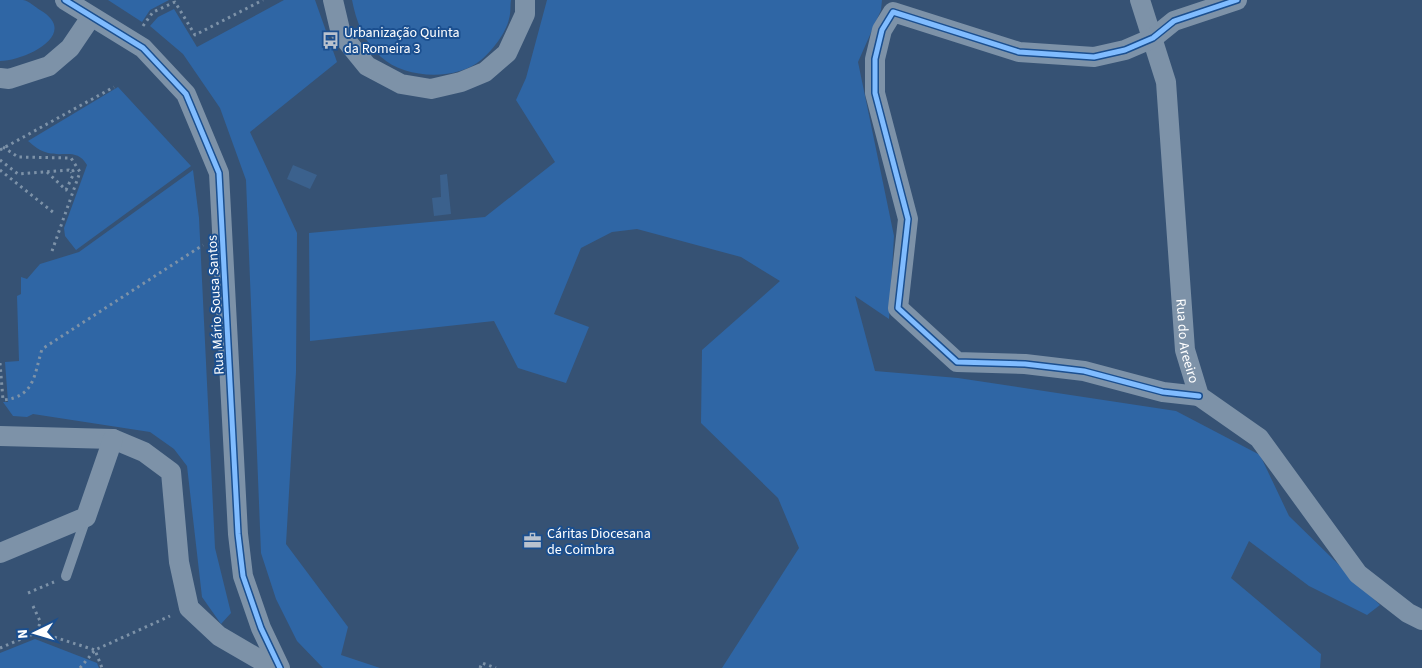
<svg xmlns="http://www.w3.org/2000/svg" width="1422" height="668" viewBox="0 0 1422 668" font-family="'Source Sans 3',sans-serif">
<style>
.green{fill:#2f66a5}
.water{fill:#3b618d}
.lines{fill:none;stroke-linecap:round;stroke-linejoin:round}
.path{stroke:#7d92a8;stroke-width:3;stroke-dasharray:2.5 4;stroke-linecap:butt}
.lane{stroke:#7d92a8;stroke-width:10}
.street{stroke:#7d92a8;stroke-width:20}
.cycleway-casing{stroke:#1b4f8f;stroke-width:8}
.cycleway{stroke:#80bcff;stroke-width:5}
.labels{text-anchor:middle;stroke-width:4;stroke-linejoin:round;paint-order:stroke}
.poi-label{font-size:14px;fill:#fff;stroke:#1b4f8f;text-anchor:start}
.street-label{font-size:14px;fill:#fff;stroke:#1b4f8f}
</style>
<rect width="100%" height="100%" fill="#365274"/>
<path class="green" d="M 0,0 C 7,0 16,0 23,0 C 29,1 35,7 40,10 C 81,34 25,61 0,61 Z
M 108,0 L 169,0 L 150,10 L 142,22 Z
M 284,0 L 315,0 L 337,62 L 250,132 L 297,233 L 296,372 L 286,544 L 348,627 L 341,655 L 380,668 L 323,668 L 297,641 L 276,599 L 261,553 L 246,180 L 220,108 L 183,54 L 150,26 L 158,17 L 174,9 L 197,47 Z
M 352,0 L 511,0 C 510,6 511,13 509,19 C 506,33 492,51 481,60 C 456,81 405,79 381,57 C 364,42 356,21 352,0 Z
M 547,0 L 882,0 L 881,10 L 858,62 L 894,236 L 889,319 L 855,296 L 875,371 L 958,378 L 1176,411 L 1260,455 L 1289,516 L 1380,605 L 1367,615 L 1309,586 L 1249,541 L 1231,578 L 1321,654 L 1320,668 L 722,668 L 799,548 L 778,498 L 701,423 L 702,350 L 780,281 L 741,257 L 637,229 L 612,232 L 581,248 L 554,314 L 589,327 L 566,383 L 518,368 L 494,321 L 310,341 L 309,233 L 485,217 L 555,162 L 516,100 L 526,78 Z
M 118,87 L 191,166 L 76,250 L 65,236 L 64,228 L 87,165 C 77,148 64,157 48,153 C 40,151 34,146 28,141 Z
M 193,170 L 199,218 L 215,548 L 231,613 L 221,624 L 202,597 L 187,466 L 174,449 L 150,432 L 33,414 L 27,417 L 13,416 L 3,402 L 8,402 L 5,362 L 19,361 L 17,296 L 21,294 L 21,277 L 27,279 L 40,264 L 79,252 Z
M 35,639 L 97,663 L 99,668 L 0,668 L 0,653 Z"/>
<path class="water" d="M 293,165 L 317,175 L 310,189 L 287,179 Z
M 447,174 L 451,214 L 434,216 L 432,198 L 441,197 L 440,175 Z"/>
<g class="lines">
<path class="path" d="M 143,26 L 153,12 L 175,2 L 195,35 L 263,0
M 3,147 L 18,157 L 71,158 L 80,172 L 52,251
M 0,150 L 114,87
M 0,160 L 18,174 L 69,170 L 71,172 L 77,168
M 0,170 L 54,213
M 47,172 L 66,190 L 73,175 L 71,172
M 0,363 L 3,400 C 35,397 34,375 42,349 L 203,245
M 28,593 L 54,582
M 33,606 L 40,621 L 38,632
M 0,648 L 38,632 L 95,650 L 102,668
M 80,668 L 95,650 L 170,616
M 480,668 L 482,663 L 496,668"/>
<path class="lane" d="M 66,576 L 86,518"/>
<g class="street">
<path d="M 65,0 L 143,48 L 186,94 L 219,173 L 238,534 L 243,576 L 261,628 L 280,668"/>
<path d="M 333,0 L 341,34 L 367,66 L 401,84 L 431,89 L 461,82 L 485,72 L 507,53 L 525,14 L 525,0"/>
<path id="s1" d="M 1140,0 L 1166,82 L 1185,350 L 1199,396 L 1259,438 L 1358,574 L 1408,613 L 1422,620"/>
<path d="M 0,78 L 9,79 L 49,66 L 70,48 L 91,17"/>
<path d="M 1199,396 L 1163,392 L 1084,371 L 1025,364 L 957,362 L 898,308 L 908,219 L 875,93 L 875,59 L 882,30 L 893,12 L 1019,52 L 1094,57 L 1125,50 L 1153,38 L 1174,21 L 1237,0"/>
<path d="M 0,436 L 113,439 L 144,452 L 171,472 L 179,562 L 189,608 L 219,636 L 274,668"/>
<path d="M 0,553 L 86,517 L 113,439"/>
</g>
<defs>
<path id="cycleway" d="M 65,0 L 143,48 L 186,94 L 219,173 L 238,534 L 243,576 L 261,628 L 280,668
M 1199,396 L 1163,392 L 1084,371 L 1025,364 L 957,362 L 898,308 L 908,219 L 875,93 L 875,59 L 882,30 L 893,12 L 1019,52 L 1094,57 L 1125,50 L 1153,38 L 1174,21 L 1237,0"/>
</defs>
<use href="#cycleway" class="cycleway-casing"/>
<use href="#cycleway" class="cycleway"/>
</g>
<defs>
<symbol id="bus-bare" viewBox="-9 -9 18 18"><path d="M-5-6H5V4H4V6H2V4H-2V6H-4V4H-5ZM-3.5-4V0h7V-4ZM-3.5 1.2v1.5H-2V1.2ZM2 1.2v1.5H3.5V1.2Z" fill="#b9c2ce" stroke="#1b4f8f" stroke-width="2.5" paint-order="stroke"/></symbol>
<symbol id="office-bare" viewBox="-9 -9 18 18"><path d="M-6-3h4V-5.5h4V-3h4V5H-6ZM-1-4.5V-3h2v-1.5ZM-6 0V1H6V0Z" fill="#b9c2ce" stroke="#1b4f8f" stroke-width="2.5" paint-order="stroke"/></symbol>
</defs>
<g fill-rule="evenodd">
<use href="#bus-bare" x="318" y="28" width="25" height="25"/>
<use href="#office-bare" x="520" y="528" width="25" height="25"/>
</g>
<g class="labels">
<g class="poi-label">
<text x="344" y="37">Urbanização Quinta<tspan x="344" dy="16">da Romeira 3</tspan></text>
<text x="547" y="538">Cáritas Diocesana<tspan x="547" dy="16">de Coimbra</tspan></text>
</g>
<g class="street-label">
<text transform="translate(215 305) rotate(-93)" y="5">Rua Mário Sousa Santos</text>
<text dy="5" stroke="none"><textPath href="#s1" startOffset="346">Rua do Areeiro</textPath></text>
</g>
</g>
<g transform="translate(35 633) rotate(265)" stroke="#1b4f8f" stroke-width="4" paint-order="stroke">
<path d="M0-4L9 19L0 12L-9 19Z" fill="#ffffff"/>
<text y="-8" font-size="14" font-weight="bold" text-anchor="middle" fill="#ffffff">N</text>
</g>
</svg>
